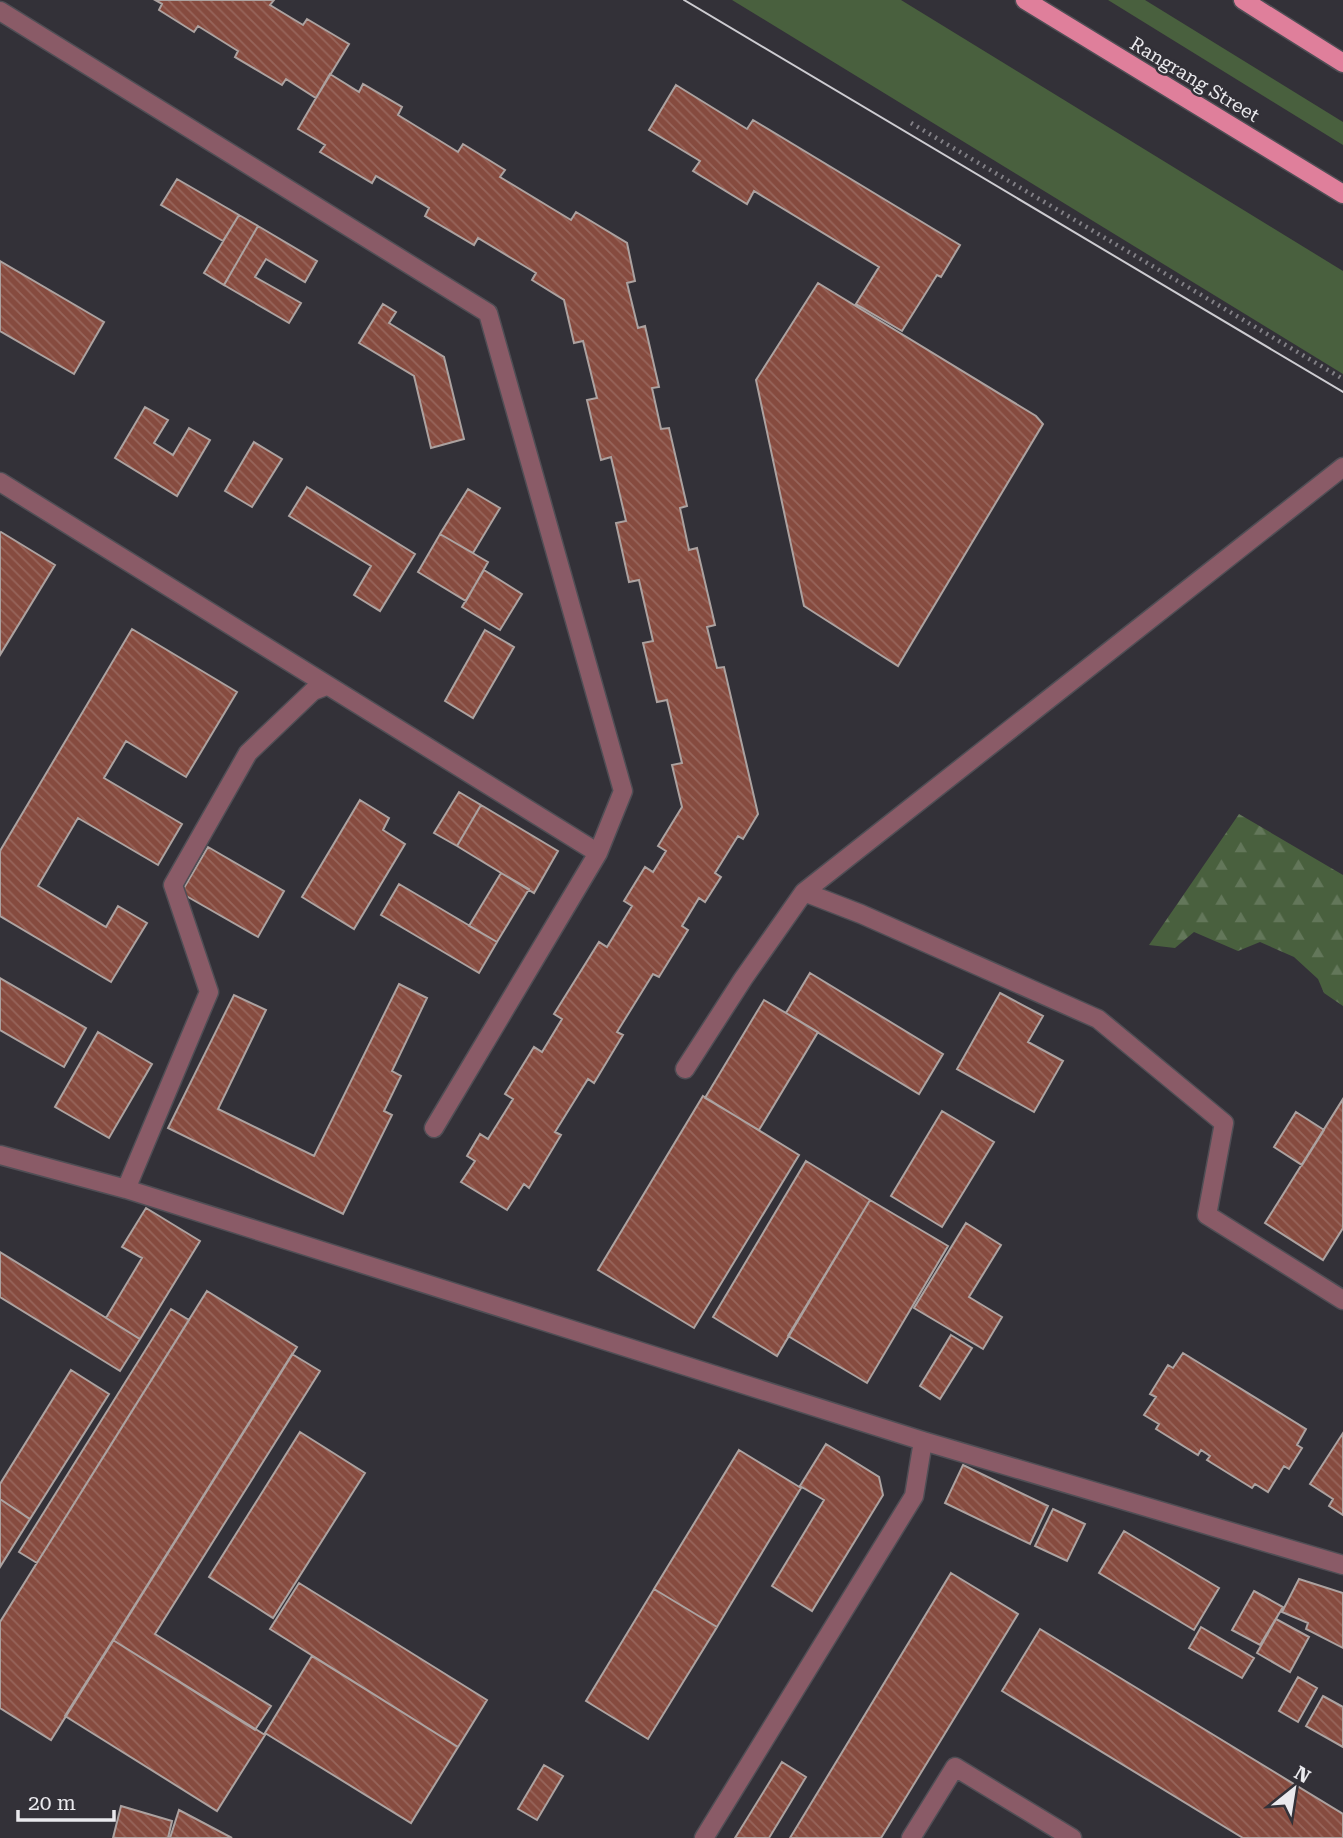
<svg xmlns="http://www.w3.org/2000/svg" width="1343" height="1838" viewBox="0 0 1343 1838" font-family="'Roboto Serif',serif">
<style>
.green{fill:#49603e}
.forest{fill:url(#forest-firs)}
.building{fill:url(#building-back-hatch);stroke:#aca2a0;stroke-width:2}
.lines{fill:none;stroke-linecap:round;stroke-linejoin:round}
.minor-casing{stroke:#504e55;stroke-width:21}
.major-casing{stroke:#504e55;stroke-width:21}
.path{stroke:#828086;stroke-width:4.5;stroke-dasharray:2 5;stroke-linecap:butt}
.minor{stroke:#8a5b67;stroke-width:18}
.major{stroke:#df7f9b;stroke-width:18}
.tram{stroke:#cdccd1;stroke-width:2}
.labels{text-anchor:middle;stroke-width:5;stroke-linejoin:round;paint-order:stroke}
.street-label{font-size:19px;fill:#eae9ed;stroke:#333138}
</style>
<defs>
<pattern id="forest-firs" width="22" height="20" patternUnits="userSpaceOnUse" patternTransform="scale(1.75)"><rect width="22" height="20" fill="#49603e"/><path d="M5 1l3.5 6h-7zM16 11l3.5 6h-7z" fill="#63775a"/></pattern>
<pattern id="building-back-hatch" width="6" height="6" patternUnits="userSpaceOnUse" patternTransform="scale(1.75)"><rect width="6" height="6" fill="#864b3f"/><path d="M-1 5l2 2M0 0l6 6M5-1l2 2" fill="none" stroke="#97655b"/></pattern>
</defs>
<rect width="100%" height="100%" fill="#333138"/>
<path class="green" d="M 732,0 L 901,0 L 1343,271 L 1343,374 Z
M 1108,0 L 1145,0 L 1343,122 L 1343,145 Z"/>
<path class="forest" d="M 1239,814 L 1343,875 L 1343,1006 L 1324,993 L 1318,979 L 1294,957 L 1260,942 L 1238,951 L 1194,932 L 1175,948 L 1149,945 Z"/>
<path class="building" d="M 155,0 L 274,0 L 270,5 L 303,25 L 307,19 L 349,44 L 316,98 L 286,79 L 282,85 L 235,57 L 238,51 L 198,26 L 194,32 L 159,10 L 162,4 Z
M 330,74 L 359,92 L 363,84 L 402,107 L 398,115 L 458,152 L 463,144 L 505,170 L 500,177 L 571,220 L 576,212 L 627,243 L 635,281 L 627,283 L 638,328 L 645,326 L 659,387 L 652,388 L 661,429 L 669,428 L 687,506 L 680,508 L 689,550 L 697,548 L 715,625 L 707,627 L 717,668 L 724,667 L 758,814 L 743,839 L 738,836 L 715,873 L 721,877 L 705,902 L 699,898 L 682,926 L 688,930 L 659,977 L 653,974 L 617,1032 L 623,1035 L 594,1083 L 588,1079 L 555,1132 L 561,1135 L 529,1188 L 524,1184 L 507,1210 L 461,1182 L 475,1161 L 467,1156 L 480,1134 L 488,1139 L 513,1099 L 505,1094 L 534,1047 L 542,1052 L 562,1019 L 554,1014 L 599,942 L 607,947 L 632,906 L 624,901 L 645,867 L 653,872 L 666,851 L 658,846 L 682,807 L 672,765 L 682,763 L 667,700 L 657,702 L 643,643 L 653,641 L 639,580 L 629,582 L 616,523 L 626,521 L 611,457 L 601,460 L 587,400 L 597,398 L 583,341 L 574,343 L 564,300 L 532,280 L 536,273 L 478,238 L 474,245 L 425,216 L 429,208 L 376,176 L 372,183 L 320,152 L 325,145 L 298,129 Z
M 676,85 L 747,129 L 753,120 L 960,245 L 941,277 L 937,275 L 902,331 L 856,304 L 879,267 L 754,191 L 747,204 L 693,171 L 700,161 L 649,130 Z
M 177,179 L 239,215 L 223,241 L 161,205 Z
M 239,215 L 258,226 L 224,285 L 204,273 Z
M 258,226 L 317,261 L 305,282 L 266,259 L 255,277 L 301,303 L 289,323 L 224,285 Z
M 0,261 L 104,322 L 74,374 L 0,331 Z
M 818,283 L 1036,416 L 1043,424 L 898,666 L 804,606 L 756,380 Z
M 383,304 L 396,312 L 389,323 L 444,357 L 464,439 L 431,448 L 414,376 L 359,343 Z
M 145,407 L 168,420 L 154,443 L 173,455 L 189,428 L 210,440 L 177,496 L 115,458 Z
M 254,442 L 282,459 L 252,507 L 225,491 Z
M 307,487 L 415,554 L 380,611 L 354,595 L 371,566 L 289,516 Z
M 468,489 L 500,508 L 473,553 L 440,534 Z
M 1,532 L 55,565 L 0,655 L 0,533 Z
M 440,534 L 488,562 L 466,601 L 418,572 Z
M 484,570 L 522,594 L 500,630 L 462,607 Z
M 132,629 L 237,692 L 186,777 L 126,741 L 104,778 L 182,824 L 158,865 L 78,818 L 38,886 L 106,927 L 118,906 L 147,923 L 111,982 L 0,916 L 0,851 Z
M 485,630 L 514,647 L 473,718 L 445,701 Z
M 459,792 L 481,805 L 457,846 L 434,833 Z
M 360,800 L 389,818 L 383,830 L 405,844 L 354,929 L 302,897 Z
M 481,805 L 558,851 L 534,893 L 457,846 Z
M 208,847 L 284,891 L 258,937 L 181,893 Z
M 501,873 L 529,889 L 497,942 L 469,926 Z
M 399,884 L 497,942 L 479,973 L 381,915 Z
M 810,973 L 943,1054 L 919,1094 L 786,1013 Z
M 0,978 L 86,1028 L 64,1067 L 0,1030 Z
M 399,984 L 427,998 L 392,1071 L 401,1076 L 384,1111 L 392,1115 L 343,1214 L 168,1128 L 234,995 L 266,1010 L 218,1109 L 314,1156 Z
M 1000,993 L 1043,1016 L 1028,1042 L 1063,1061 L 1034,1112 L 957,1069 Z
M 764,1000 L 818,1032 L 759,1130 L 705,1098 Z
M 98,1032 L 152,1064 L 109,1138 L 55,1107 Z
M 703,1096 L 799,1155 L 694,1328 L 598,1270 Z
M 1343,1099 L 1343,1228 L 1323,1260 L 1265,1223 Z
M 942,1111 L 994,1142 L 942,1227 L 891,1196 Z
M 1296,1112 L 1324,1130 L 1302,1165 L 1274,1147 Z
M 806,1161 L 870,1200 L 777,1356 L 713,1317 Z
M 870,1200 L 948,1246 L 867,1383 L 788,1336 Z
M 146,1208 L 200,1241 L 140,1339 L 106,1318 L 142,1258 L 122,1247 Z
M 966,1223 L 1001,1245 L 969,1297 L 1002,1317 L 983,1349 L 914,1308 Z
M 0,1252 L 140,1339 L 120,1371 L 0,1297 Z
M 207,1291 L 297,1347 L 51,1740 L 0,1708 L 0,1622 Z
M 171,1309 L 189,1320 L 37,1563 L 19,1552 Z
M 951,1335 L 972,1348 L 940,1399 L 920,1386 Z
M 1183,1353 L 1306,1429 L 1297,1445 L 1302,1448 L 1289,1469 L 1284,1466 L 1268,1492 L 1255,1484 L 1252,1488 L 1207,1460 L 1210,1456 L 1201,1450 L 1198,1455 L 1156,1429 L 1159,1424 L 1144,1415 L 1156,1397 L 1150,1394 L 1168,1365 L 1173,1368 Z
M 292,1354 L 320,1371 L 155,1634 L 271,1706 L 255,1730 L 113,1640 Z
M 71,1370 L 109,1394 L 30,1519 L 0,1499 L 0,1484 Z
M 300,1432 L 365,1473 L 273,1618 L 209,1577 Z
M 1343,1433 L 1343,1515 L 1329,1506 L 1333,1499 L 1310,1484 Z
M 826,1444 L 879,1477 L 883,1495 L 812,1611 L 772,1586 L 824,1500 L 800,1486 Z
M 739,1450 L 801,1488 L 717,1627 L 654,1589 Z
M 963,1465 L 1048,1506 L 1030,1544 L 945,1503 Z
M 0,1499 L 30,1519 L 0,1567 Z
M 1053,1509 L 1085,1524 L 1067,1561 L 1035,1546 Z
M 1124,1531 L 1219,1588 L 1194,1630 L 1099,1573 Z
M 951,1573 L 1018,1614 L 881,1838 L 790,1838 Z
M 1299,1579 L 1343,1593 L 1343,1648 L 1306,1629 L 1308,1623 L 1282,1612 Z
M 299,1583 L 487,1700 L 458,1747 L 270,1629 Z
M 654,1589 L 717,1627 L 648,1739 L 586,1701 Z
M 1254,1591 L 1283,1607 L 1260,1645 L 1232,1630 Z
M 1276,1619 L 1309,1637 L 1290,1672 L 1257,1653 Z
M 1201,1627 L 1254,1658 L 1242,1678 L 1189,1648 Z
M 1040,1629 L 1343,1814 L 1343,1838 L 1243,1838 L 1002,1691 Z
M 113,1640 L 265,1735 L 217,1811 L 65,1716 Z
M 312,1656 L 458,1747 L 411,1823 L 265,1733 Z
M 1298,1677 L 1317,1688 L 1298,1722 L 1279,1711 Z
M 1323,1696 L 1343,1707 L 1343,1747 L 1306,1726 Z
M 782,1762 L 806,1777 L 769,1838 L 735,1838 Z
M 544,1765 L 563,1776 L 537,1820 L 518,1809 Z
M 121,1806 L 172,1821 L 168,1838 L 113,1838 Z
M 179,1810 L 232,1838 L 170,1838 Z"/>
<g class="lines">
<defs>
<path id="minor" d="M 0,11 L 488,313 L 623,791 L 598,853 L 434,1128
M 0,482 L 598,853
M 804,892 L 1343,467
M 685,1069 L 743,979 L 804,892 L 861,914 L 1098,1019 L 1224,1123 L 1207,1215 L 1343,1300
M 0,1155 L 126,1189 L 923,1441 L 1343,1565
M 126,1189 L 209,992 L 173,885 L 248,753 L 313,691 L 326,686
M 704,1838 L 914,1496 L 923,1441
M 911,1838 L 955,1767 L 1072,1838"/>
<path id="major" d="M 1025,0 L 1343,194
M 1243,0 L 1343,63"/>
</defs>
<use href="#minor" class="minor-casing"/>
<use href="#major" class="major-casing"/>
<path class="path" d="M 911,123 L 1343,379"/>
<use href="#minor" class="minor"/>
<use href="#major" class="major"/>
<path class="tram" d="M 684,0 L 1343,392"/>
</g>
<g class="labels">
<g class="street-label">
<text transform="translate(1195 79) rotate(31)" y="7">Rangrang Street</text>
</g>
</g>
<g transform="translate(1294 1789) rotate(30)" stroke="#333138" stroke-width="5" paint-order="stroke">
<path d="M0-5L12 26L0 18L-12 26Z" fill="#eae9ed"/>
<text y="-10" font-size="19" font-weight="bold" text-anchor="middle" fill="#eae9ed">N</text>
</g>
<path d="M18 1810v10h96v-10" fill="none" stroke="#eae9ed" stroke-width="3.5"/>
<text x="28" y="1810" font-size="21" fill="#eae9ed" stroke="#333138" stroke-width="5" paint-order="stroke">20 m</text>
</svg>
